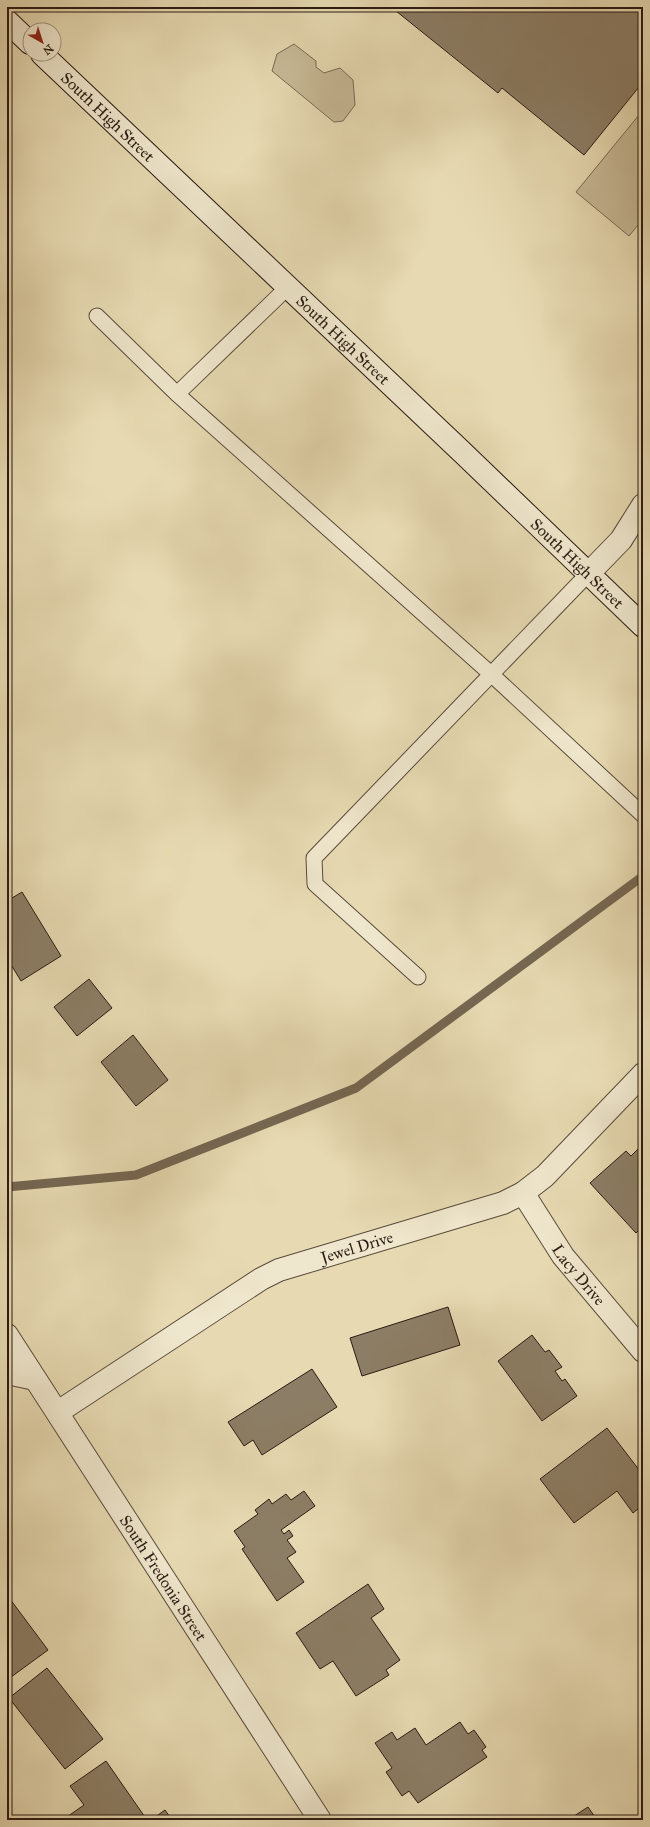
<svg xmlns="http://www.w3.org/2000/svg" width="650" height="1827" viewBox="0 0 650 1827" font-family="'IM FELL Great Primer',serif">
<style>
.green{fill:#c7ba97;stroke:#786a55}
.lines{fill:none;stroke-linecap:round;stroke-linejoin:round}
.stream{stroke:#756752;stroke-width:9}
.building{fill:#8c7e66;stroke:#2a1b13}
.service-casing{stroke:#594b3b;stroke-width:17}
.minor-casing{stroke:#594b3b;stroke-width:24}
.secondary-casing{stroke:#2a1b13;stroke-width:24}
.service{stroke:#efe7cd;stroke-width:15}
.minor{stroke:#efe7cd;stroke-width:22}
.secondary{stroke:#efe7cd;stroke-width:22}
.labels{text-anchor:middle;stroke-width:3;stroke-linejoin:round;paint-order:stroke}
.street-label{font-size:16px;fill:#2a1b13;stroke:#efe7cd}
</style>
<rect width="100%" height="100%" fill="#e7dab2"/>
<filter id="stains"><feTurbulence type="fractalNoise" baseFrequency=".005" numOctaves="4"/><feColorMatrix values="0 0 0 0 .2 0 0 0 0 .09 0 0 0 0 .02 0 0 0 .5 -.17"/></filter>
<radialGradient id="worn" r=".72"><stop offset=".6" stop-color="#630" stop-opacity="0"/><stop offset="1" stop-color="#630" stop-opacity=".3"/></radialGradient>
<path class="green" d="M 294,44 L 316,61 L 316,67 L 324,73 L 340,68 L 353,80 L 355,105 L 343,121 L 334,122 L 272,71 L 277,54 Z
M 639,115 L 643,119 L 643,219 L 629,236 L 576,192 Z"/>
<g class="lines">
<path class="stream" d="M 7,1187 L 136,1175 L 356,1088 L 643,876"/>
</g>
<path class="building" d="M 391,7 L 643,7 L 643,82 L 584,155 L 502,88 L 498,93 Z
M 22,892 L 61,956 L 21,981 L 7,958 L 7,901 Z
M 89,979 L 112,1008 L 77,1036 L 54,1007 Z
M 133,1035 L 168,1080 L 136,1106 L 101,1062 Z
M 643,1144 L 643,1226 L 636,1233 L 590,1183 L 626,1151 L 631,1156 Z
M 448,1307 L 460,1345 L 362,1376 L 350,1338 Z
M 532,1335 L 545,1352 L 549,1350 L 562,1367 L 555,1371 L 562,1381 L 565,1379 L 577,1396 L 542,1421 L 498,1361 Z
M 312,1369 L 337,1407 L 262,1455 L 253,1440 L 244,1446 L 228,1422 Z
M 607,1428 L 643,1475 L 643,1505 L 633,1513 L 617,1491 L 574,1523 L 540,1479 Z
M 304,1491 L 315,1506 L 281,1530 L 284,1534 L 289,1530 L 293,1536 L 287,1540 L 296,1552 L 287,1558 L 304,1582 L 277,1601 L 242,1549 L 245,1547 L 234,1531 L 258,1514 L 255,1510 L 269,1499 L 272,1504 L 286,1494 L 291,1500 Z
M 368,1584 L 384,1609 L 371,1618 L 400,1660 L 386,1670 L 389,1675 L 356,1696 L 333,1661 L 320,1669 L 296,1633 Z
M 7,1595 L 48,1650 L 7,1680 Z
M 47,1668 L 103,1739 L 65,1769 L 9,1698 Z
M 460,1722 L 468,1734 L 474,1730 L 486,1747 L 482,1750 L 487,1757 L 418,1803 L 409,1791 L 402,1796 L 386,1772 L 392,1768 L 375,1743 L 392,1732 L 397,1740 L 415,1728 L 426,1745 Z
M 106,1761 L 147,1820 L 65,1820 L 64,1819 L 84,1805 L 70,1786 Z
M 588,1807 L 597,1820 L 568,1820 Z
M 165,1810 L 172,1820 L 151,1820 Z
M 637,1816 L 640,1820 L 631,1820 Z"/>
<g class="lines">
<defs>
<path id="service" d="M 288,287 L 177,394 L 491,674 L 643,815
M 97,316 L 177,394
M 418,977 L 315,884 L 314,858 L 588,574"/>
<g id="minor">
<path d="M 588,574 L 621,540 L 643,505"/>
<path id="s1" d="M 523,1193 L 563,1256 L 643,1351"/>
<path id="s2" d="M 7,1335 L 320,1820"/>
<path d="M 7,1373 L 35,1379"/>
<path id="s3" d="M 58,1412 L 261,1279 L 279,1270 L 503,1203 L 523,1193 L 545,1176 L 643,1074"/>
</g>
<g id="secondary">
<path d="M 7,21 L 30,43"/>
<path id="s4" d="M 42,54 L 462,452 L 643,626"/>
</g>
</defs>
<use href="#service" class="service-casing"/>
<use href="#minor" class="minor-casing"/>
<use href="#secondary" class="secondary-casing"/>
<use href="#service" class="service"/>
<use href="#minor" class="minor"/>
<use href="#secondary" class="secondary"/>
</g>
<g class="labels">
<g class="street-label">
<text dy="6" stroke="none"><textPath href="#s4" startOffset="91">South High Street</textPath></text>
<text dy="6" stroke="none"><textPath href="#s4" startOffset="415">South High Street</textPath></text>
<text dy="6" stroke="none"><textPath href="#s4" startOffset="739">South High Street</textPath></text>
<text dy="6" stroke="none"><textPath href="#s3" startOffset="344">Jewel Drive</textPath></text>
<text dy="6" stroke="none"><textPath href="#s1" startOffset="99">Lacy Drive</textPath></text>
<text dy="6" stroke="none"><textPath href="#s2" startOffset="289">South Fredonia Street</textPath></text>
</g>
</g>
<rect width="650" height="1827" fill="none" stroke="#e7dab2" stroke-width="24"/>
<rect x="8" y="8" width="634" height="1811" fill="none" stroke="#2a1b13" stroke-width="2"/>
<rect x="12" y="12" width="626" height="1803" fill="none" stroke="#2a1b13"/>
<g transform="translate(42 42) rotate(141)"><circle r="19" fill="#efe7cd" stroke="#a09583"/>
<path d="M0-3L7 15L0 10L-7 15Z" fill="#8f2418"/>
<text y="-6" font-size="11" font-weight="bold" text-anchor="middle" fill="#2a1b13">N</text>
</g>
<rect width="100%" height="100%" filter="url(#stains)"/>
<rect width="100%" height="100%" fill="url(#worn)"/>
</svg>
